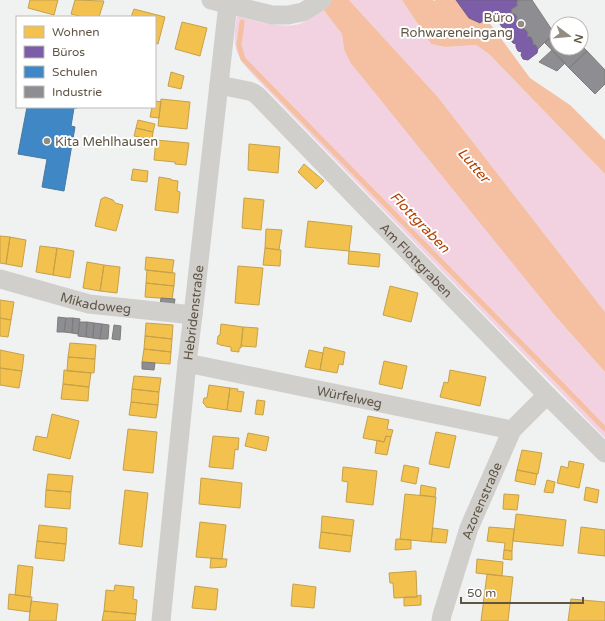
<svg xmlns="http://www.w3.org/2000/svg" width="605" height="621" viewBox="0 0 605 621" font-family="'Varela Round',sans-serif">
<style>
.green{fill:#f2d2e1}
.water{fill:#f5bfa2}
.homes{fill:#f2c14e;stroke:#c6a14b}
.offices{fill:#7b5ea7;stroke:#735b8a}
.schools{fill:#3f88c5;stroke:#49799f}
.industry{fill:#8d8d92;stroke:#7f7c7b}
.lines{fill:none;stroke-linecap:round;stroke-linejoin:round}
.stream{stroke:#f5bfa2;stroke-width:5}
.minor{stroke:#d1cfcc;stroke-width:19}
.poi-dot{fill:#928c81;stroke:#fff;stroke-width:1.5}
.labels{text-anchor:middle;stroke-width:4;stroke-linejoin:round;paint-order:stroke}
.poi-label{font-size:13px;fill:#5f5545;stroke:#fff;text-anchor:end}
.street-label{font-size:13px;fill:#5f5545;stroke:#fff}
.water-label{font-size:14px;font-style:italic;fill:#b64100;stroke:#fff}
</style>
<rect width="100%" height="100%" fill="#f0f1f1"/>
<path class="green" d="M 349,0 L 402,0 L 431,44 L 445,47 L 476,45 L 489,54 L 605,174 L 605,312 L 437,96 Z
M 322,8 L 342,34 L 344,49 L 556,317 L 605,372 L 605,438 L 442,271 L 255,77 C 234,54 232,47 237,16 C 256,21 283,30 302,23 C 309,21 316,13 322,8 Z"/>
<path class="water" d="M 332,0 L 349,0 L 437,96 L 605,312 L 605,372 L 556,317 L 350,62 L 344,49 L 342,34 L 322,8 Z
M 402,0 L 433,0 L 434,1 L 436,0 L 456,0 L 469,18 L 480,23 L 486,18 L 530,78 L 570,105 L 605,140 L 605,174 L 489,54 L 476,45 L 445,47 L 431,44 Z"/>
<path class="homes" d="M 30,0 L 58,0 L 54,15 L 28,8 Z
M 75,0 L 104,1 L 99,17 L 83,17 L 71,14 Z
M 134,9 L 165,17 L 158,44 L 155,43 L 155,17 L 131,17 Z
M 182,22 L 207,28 L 200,56 L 175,49 Z
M 171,72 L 184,76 L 181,89 L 168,86 Z
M 161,99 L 190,102 L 187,129 L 158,126 Z
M 155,101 L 161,102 L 159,118 L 150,117 L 152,107 L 155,107 Z
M 138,120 L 155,124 L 153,132 L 136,128 Z
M 136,128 L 153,132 L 152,140 L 134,136 Z
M 156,140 L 189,143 L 186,165 L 175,164 L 175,162 L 154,160 Z
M 249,144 L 280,147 L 278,173 L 248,170 Z
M 304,164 L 324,181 L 316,189 L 298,172 Z
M 133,169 L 148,171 L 147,182 L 131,180 Z
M 159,177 L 171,179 L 171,180 L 178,181 L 177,191 L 180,192 L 178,213 L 155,210 Z
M 105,197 L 113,200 L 115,203 L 123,205 L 116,231 L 95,226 L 101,199 Z
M 244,198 L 264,200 L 261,230 L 242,228 Z
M 308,221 L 352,226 L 349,251 L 305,247 Z
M 266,229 L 282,230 L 279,250 L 265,248 Z
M 0,236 L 10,237 L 6,264 L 0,263 Z
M 10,237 L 26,240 L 22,267 L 6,264 Z
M 40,246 L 57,248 L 53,275 L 36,272 Z
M 57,248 L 74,251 L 70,278 L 53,275 Z
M 265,248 L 281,250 L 280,266 L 263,265 Z
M 349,251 L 380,254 L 379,267 L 348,264 Z
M 146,257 L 174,260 L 172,273 L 145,270 Z
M 87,262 L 104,265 L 100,291 L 83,288 Z
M 104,265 L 120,267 L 117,293 L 100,291 Z
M 238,266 L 263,268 L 259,305 L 235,303 Z
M 147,270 L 175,273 L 174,286 L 146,283 Z
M 146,283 L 174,286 L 172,299 L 145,297 Z
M 390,286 L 418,293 L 411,322 L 383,315 Z
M 0,300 L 14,302 L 11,320 L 0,318 Z
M 0,318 L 11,320 L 8,337 L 0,336 Z
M 146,323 L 173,325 L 172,339 L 145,336 Z
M 221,324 L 243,327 L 241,348 L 239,348 L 239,352 L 231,351 L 231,347 L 220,345 L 219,344 L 217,344 L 218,336 L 220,335 Z
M 243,327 L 258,328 L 256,347 L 241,346 Z
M 145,336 L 172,339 L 171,352 L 144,349 Z
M 70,343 L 96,345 L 95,359 L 68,357 Z
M 324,347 L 345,352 L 343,365 L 339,364 L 337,373 L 320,370 Z
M 144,349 L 171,352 L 170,364 L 142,362 Z
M 0,350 L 24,355 L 22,371 L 0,368 Z
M 309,350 L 323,353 L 320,370 L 305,367 Z
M 68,357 L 95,359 L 94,373 L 67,371 Z
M 384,361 L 407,366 L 402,389 L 379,384 Z
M 0,368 L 22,371 L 19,388 L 0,385 Z
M 64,370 L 91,373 L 89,387 L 63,384 Z
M 450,370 L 486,377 L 480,406 L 440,397 L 444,382 L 448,383 Z
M 134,376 L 161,378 L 159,392 L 132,389 Z
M 63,384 L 89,387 L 88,401 L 61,399 Z
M 209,385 L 230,388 L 227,410 L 206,407 L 206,406 L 203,403 L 204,398 L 207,398 Z
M 230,388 L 238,389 L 237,391 L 244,392 L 241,412 L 227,410 Z
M 132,389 L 159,392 L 158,405 L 131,402 Z
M 257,400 L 265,401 L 263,415 L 255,414 Z
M 131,402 L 158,405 L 156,418 L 129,415 Z
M 52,414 L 79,421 L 70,459 L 33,450 L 36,436 L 47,438 Z
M 368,416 L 389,420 L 387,429 L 393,430 L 391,437 L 386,436 L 384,442 L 363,438 Z
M 128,429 L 157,432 L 153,473 L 123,470 Z
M 436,432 L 456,436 L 449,468 L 429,464 Z
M 248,433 L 269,437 L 266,451 L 245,446 Z
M 213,436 L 239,438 L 238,450 L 235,449 L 233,469 L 209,467 Z
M 386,436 L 391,437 L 387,455 L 375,453 L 377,440 L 384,442 Z
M 522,450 L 542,453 L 538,474 L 517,470 Z
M 569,461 L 584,464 L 579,488 L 557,483 L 561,466 L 568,468 Z
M 404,465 L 419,468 L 416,484 L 401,481 Z
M 343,467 L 377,471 L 373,505 L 346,502 L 348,482 L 342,481 Z
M 517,470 L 537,474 L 535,485 L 515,481 Z
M 48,474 L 73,476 L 71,492 L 46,490 Z
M 201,478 L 242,483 L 240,508 L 199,504 Z
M 547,480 L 555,482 L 553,493 L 544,492 Z
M 421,485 L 436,488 L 435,497 L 420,495 Z
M 586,487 L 599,490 L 597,503 L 584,500 Z
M 46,490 L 71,492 L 70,509 L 45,507 Z
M 125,490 L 148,493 L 142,547 L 119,544 Z
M 405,494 L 436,497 L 431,542 L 400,539 Z
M 504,494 L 519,495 L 517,510 L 503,509 Z
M 516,514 L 566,520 L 563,546 L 513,541 Z
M 322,516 L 354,520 L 352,536 L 321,532 Z
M 200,522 L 226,525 L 222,559 L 196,557 Z
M 39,525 L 67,528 L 66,544 L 37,541 Z
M 489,527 L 514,529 L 512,551 L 504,550 L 505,543 L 487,541 Z
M 581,527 L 605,530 L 605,556 L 578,553 Z
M 433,528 L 448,530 L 446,543 L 431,542 Z
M 321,532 L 352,536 L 350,552 L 319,548 Z
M 396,539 L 411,540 L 411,549 L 395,550 Z
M 37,541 L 66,544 L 64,561 L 35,558 Z
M 504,550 L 512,551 L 512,560 L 503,559 Z
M 211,558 L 227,559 L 226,567 L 210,568 Z
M 477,559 L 503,562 L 502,576 L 476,573 Z
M 18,565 L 33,567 L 30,597 L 15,595 Z
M 416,571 L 417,597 L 394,598 L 393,583 L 390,583 L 389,573 Z
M 487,574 L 513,577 L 508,621 L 481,621 Z
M 293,584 L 316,587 L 314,608 L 291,606 Z
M 115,585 L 134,587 L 133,599 L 137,600 L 136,614 L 104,611 L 106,590 L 114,591 Z
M 195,586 L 218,589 L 216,610 L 192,608 Z
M 9,594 L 32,597 L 30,612 L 8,609 Z
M 421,595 L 421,605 L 404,606 L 404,597 L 417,597 L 417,596 Z
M 571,599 L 605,602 L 605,621 L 568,621 Z
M 31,601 L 58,604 L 56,621 L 29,621 Z
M 104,611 L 136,614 L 135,621 L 102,621 Z"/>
<path class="offices" d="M 456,0 L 517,0 L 518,2 L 516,3 L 518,5 L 512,9 L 511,13 L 515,14 L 517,17 L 516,21 L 520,22 L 523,25 L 522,28 L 526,30 L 528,33 L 527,36 L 531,37 L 533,41 L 533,44 L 536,45 L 538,48 L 537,53 L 528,60 L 523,59 L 521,55 L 522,52 L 518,51 L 516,47 L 516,44 L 513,43 L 510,40 L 511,36 L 507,35 L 505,32 L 506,28 L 502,27 L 500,24 L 501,20 L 497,19 L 495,16 L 495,12 L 480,23 L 469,18 Z"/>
<path class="schools" d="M 27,107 L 77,107 L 77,108 L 74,108 L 71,126 L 75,127 L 64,191 L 42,187 L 47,159 L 18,154 Z"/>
<path class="industry" d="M 517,0 L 532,0 L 554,33 L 538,49 L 536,45 L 533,44 L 533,41 L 531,37 L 527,36 L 528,33 L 526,30 L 522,28 L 523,25 L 520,22 L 516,21 L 517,17 L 515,14 L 511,13 L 512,9 L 518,5 L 516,3 L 518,2 Z
M 571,17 L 578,24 L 564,24 Z
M 557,31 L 557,48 L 581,48 L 581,45 L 587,51 L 569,68 L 545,43 Z
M 552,50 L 565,63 L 557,71 L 539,62 Z
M 587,51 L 605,70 L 605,84 L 595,94 L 569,68 Z
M 161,298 L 175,299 L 174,306 L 160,305 Z
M 58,317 L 66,318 L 64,332 L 57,332 Z
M 66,318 L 73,318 L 72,333 L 64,332 Z
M 73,318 L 80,319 L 78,334 L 72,333 Z
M 80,322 L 87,322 L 86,337 L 78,336 Z
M 87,322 L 94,323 L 93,338 L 86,337 Z
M 94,323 L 102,324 L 100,339 L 93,338 Z
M 102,324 L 109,325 L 108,339 L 100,339 Z
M 114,325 L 121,326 L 120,340 L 112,339 Z
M 142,362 L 155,363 L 154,370 L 142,369 Z"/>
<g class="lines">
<path class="stream" d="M 242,22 L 239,45 L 243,59 L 605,429"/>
<g class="minor">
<path d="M 211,0 L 272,15 L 288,15 L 303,12 L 322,0"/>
<path id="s1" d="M 219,85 L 249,91 L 254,93 L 258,96 L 547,395 L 605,453"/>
<path id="s2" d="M 0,279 L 89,304 L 193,315"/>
<path id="s3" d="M 187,363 L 512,430"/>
<path id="s4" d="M 161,621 L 187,363 L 193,315 L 228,4"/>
<path id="s5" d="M 441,621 L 442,615 L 469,528 L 512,430 L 547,395"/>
</g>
</g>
<g class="poi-dot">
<circle cx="521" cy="24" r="4"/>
<circle cx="47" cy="141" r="4"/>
</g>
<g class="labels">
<g class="poi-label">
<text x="513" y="22">Büro<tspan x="513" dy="15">Rohwareneingang</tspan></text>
<text x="55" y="146" text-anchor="start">Kita Mehlhausen</text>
</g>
<g class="street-label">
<text dy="5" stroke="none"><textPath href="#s1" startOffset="269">Am Flottgraben</textPath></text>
<text dy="5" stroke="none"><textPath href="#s2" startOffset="99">Mikadoweg</textPath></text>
<text dy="5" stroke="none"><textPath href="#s4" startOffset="310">Hebridenstraße</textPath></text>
<text dy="5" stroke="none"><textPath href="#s3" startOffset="166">Würfelweg</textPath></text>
<text dy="5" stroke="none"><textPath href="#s5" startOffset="127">Azorenstraße</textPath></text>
</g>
<g class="water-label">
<text transform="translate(474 165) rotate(49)" y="5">Lutter</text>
<text transform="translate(420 222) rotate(46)" y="5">Flottgraben</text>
</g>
</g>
<rect x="16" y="16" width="140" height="92" fill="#ffffff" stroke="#bfbbb5"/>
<rect x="24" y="26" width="20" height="12" fill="#f2c14e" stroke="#bfbbb5"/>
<text x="52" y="36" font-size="12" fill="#5f5545">Wohnen</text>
<rect x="24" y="46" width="20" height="12" fill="#7b5ea7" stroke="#bfbbb5"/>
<text x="52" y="56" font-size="12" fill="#5f5545">Büros</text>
<rect x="24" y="66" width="20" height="12" fill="#3f88c5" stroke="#bfbbb5"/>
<text x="52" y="76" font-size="12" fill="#5f5545">Schulen</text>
<rect x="24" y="86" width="20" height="12" fill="#8d8d92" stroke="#bfbbb5"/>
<text x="52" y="96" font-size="12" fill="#5f5545">Industrie</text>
<g transform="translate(569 36) rotate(106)"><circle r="19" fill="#ffffff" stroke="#bfbbb5"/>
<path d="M0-3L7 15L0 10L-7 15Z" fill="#928c81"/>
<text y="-6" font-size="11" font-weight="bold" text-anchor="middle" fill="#5f5545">N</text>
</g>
<path d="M461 597v6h122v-6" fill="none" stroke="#5f5545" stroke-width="2"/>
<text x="467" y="597" font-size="12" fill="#5f5545" stroke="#ffffff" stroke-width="3" paint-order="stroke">50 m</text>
</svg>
